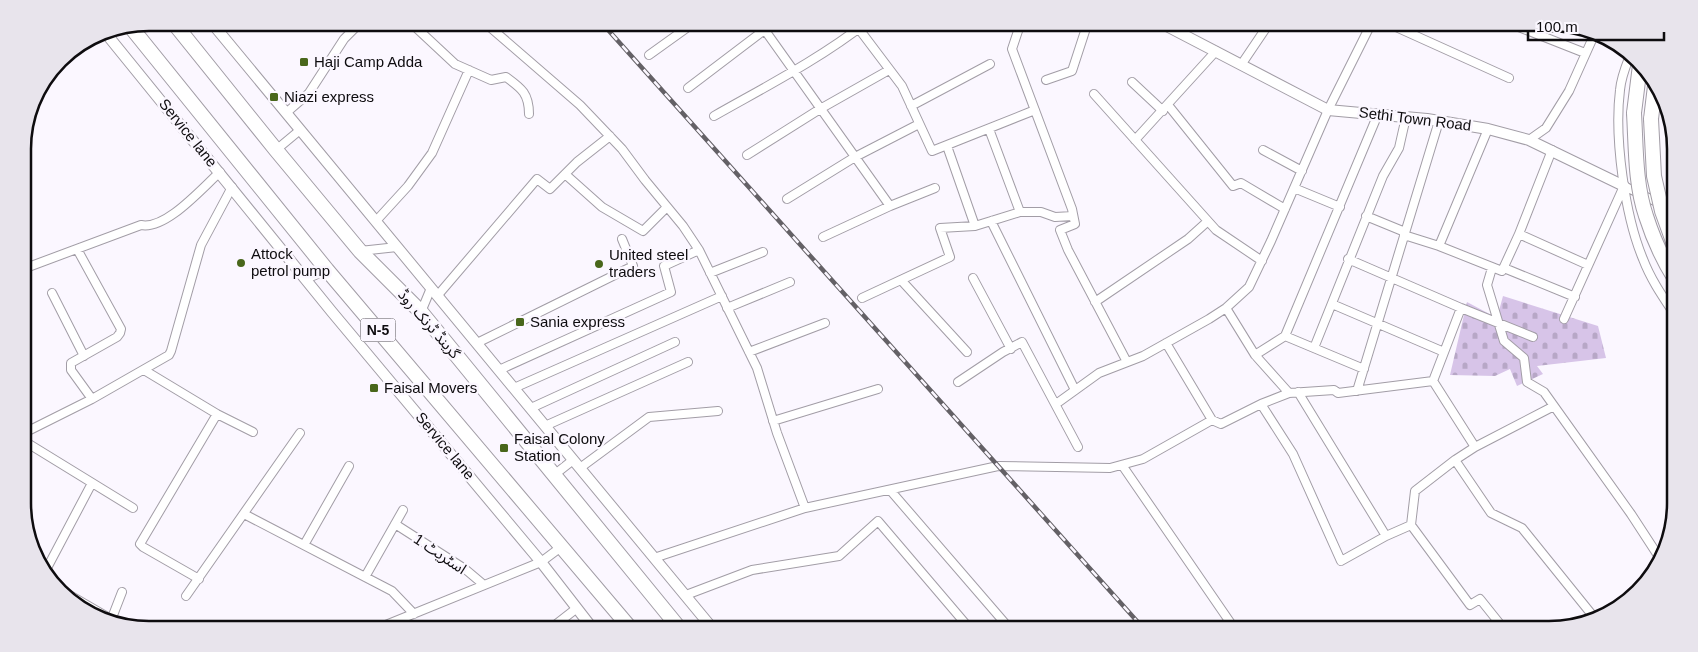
<svg xmlns="http://www.w3.org/2000/svg" width="1698" height="652" viewBox="0 0 1698 652" font-family="Helvetica,'Noto Sans Arabic',sans-serif">
<style>
.cemetery{fill:url(#cemetery-stones)}
.lines{fill:none;stroke-linecap:round;stroke-linejoin:round}
.street-casing{stroke:#a29da6;stroke-width:10}
.secondary-casing{stroke:#a29da6;stroke-width:12}
.highway-casing{stroke:#a29da6;stroke-width:16}
.street{stroke:#fff;stroke-width:8}
.secondary{stroke:#fff;stroke-width:10}
.highway{stroke:#fff;stroke-width:14}
.rail-casing{stroke:#646166;stroke-width:4.5}
.rail{stroke:#fbf7ff;stroke-width:2.5;stroke-dasharray:8;stroke-linecap:butt}
.highway-bridge-casing{stroke:#a29da6;stroke-width:16;stroke-linecap:butt}
.highway-bridge{stroke:#fff;stroke-width:14}
.poi-dot{fill:#49671b;stroke:#fbf7ff;stroke-width:2}
.labels{text-anchor:middle;stroke-width:5;stroke-linejoin:round;paint-order:stroke}
.shield{fill:#fbf7ff;stroke:#555257;stroke-width:1}
.shield-label{font-size:14px;font-weight:bold;fill:#0e0c0f}
.poi-label{font-size:15px;fill:#0e0c0f;stroke:#fbf7ff;text-anchor:start}
.street-label{font-size:15px;fill:#0e0c0f;stroke:#fbf7ff}
.rim{fill:none;stroke:#0e0c0f;stroke-width:2.5}
</style>
<defs>
<pattern id="cemetery-stones" width="16" height="16" patternUnits="userSpaceOnUse" patternTransform="scale(1.25)"><rect width="16" height="16" fill="#d7c4e8"/><path d="M2 7V4a2 2 0 0 1 4 0v3zM10 15v-3a2 2 0 0 1 4 0v3z" fill="#b7a7c6"/></pattern>
</defs>
<rect width="100%" height="100%" fill="#fbf7ff"/>
<path class="cemetery" d="M 1503,296 L 1598,326 L 1606,358 L 1537,366 L 1543,374 L 1517,386 L 1510,369 L 1495,376 L 1450,375 L 1467,302 L 1497,318 Z"/>
<g class="lines">
<defs>
<path id="street" d="M 410,22 L 455,64 L 491,80 L 506,77 C 521,88 529,93 529,114
M 484,22 L 580,105 L 622,149 L 645,180 L 683,226 L 699,250 L 757,368 L 777,433 L 805,508
M 759,22 L 890,206
M 1021,22 L 1012,49 L 1072,209 L 1075,224 L 1060,230 L 1068,250 L 1127,362
M 1330,22 L 1332,24
M 1385,22 L 1509,78
M 1506,22 L 1585,53
M 859,29 L 902,86 L 932,151 L 1035,110
M 180,32 L 202,22
M 649,55 L 695,22
M 1629,58 C 1625,68 1621,79 1620,90 C 1614,138 1625,216 1643,259 C 1651,280 1663,297 1675,315
M 1241,65 L 1270,22
M 1046,80 L 1072,71 L 1088,22
M 1132,82 L 1163,111
M 688,88 L 775,22
M 1094,94 L 1216,230 L 1262,261
M 1168,105 L 1233,186 L 1241,183 L 1285,209
M 911,106 L 990,64
M 286,113 L 309,93 L 344,39 L 361,22
M 714,116 C 765,87 820,59 867,22
M 26,129 L 26,130
M 989,129 L 1020,212
M 1135,140 L 1216,51
M 1529,140 L 1546,128 L 1569,91 L 1595,33
M 947,146 L 975,226
M 276,150 L 300,130
M 1263,150 L 1302,171
M 747,155 L 820,109 L 889,70
M 565,174 L 602,207 L 643,231 L 667,207
M 1624,186 L 1675,211
M 1294,188 L 1340,207
M 787,199 L 855,157 L 919,124
M 1366,216 L 1405,232
M 376,221 L 408,186 L 432,153 L 469,70
M 991,221 L 1075,390
M 1519,234 L 1588,265
M 1404,235 L 1439,246 L 1502,271 L 1519,234 L 1552,150
M 823,237 L 890,206 L 935,188
M 1439,246 L 1488,129
M 77,249 L 121,329 L 120,333 L 117,337 L 71,363 L 71,370 L 92,399
M 360,251 L 397,247
M 1348,259 L 1461,308 L 1533,337
M 1492,268 L 1487,285 L 1504,341 L 1524,358 L 1527,382 L 1544,392 L 1631,514 L 1659,557
M 1504,268 L 1575,297
M 23,269 L 141,225 C 166,230 202,188 220,172
M 710,273 L 763,252
M 973,278 L 1011,349
M 306,279 L 327,270
M 901,280 L 967,352
M 52,293 L 84,356
M 438,295 L 537,179 L 550,189 L 577,162 L 610,136
M 862,298 L 950,257 L 940,228 L 975,226 L 1020,212 L 1041,212 L 1055,217 L 1073,216
M 1095,302 L 1188,239 L 1208,221
M 1332,304 L 1444,352
M 727,308 L 790,282
M 1226,308 L 1255,355 L 1289,393 L 1334,390 L 1338,393 L 1433,381 L 1475,447 L 1554,406
M 421,312 L 431,288
M 1564,319 L 1624,186
M 1285,336 L 1378,114
M 477,343 L 633,266 L 622,239
M 1166,343 L 1212,420 L 1221,424 L 1261,404 L 1289,393
M 1314,348 L 1383,176 L 1399,148 L 1406,117
M 749,352 L 825,323
M 1255,355 L 1285,336 L 1364,369
M 144,370 L 217,414 L 253,432
M 499,370 L 671,292 L 664,266 L 699,250
M 1433,381 L 1461,308
M 958,382 L 1003,352 L 1022,342 L 1078,447
M 514,388 L 722,296
M 1357,391 L 1439,121
M 1298,392 L 1386,536 L 1411,525 L 1470,605 L 1480,599 L 1504,629
M 1056,404 L 1099,373 L 1143,356 L 1209,319 L 1226,308 L 1249,287 L 1271,241 L 1328,110 L 1372,22
M 1261,404 L 1293,454 L 1341,561 L 1386,536
M 531,408 L 675,342
M 773,421 L 878,389
M 545,426 L 688,362
M 24,433 L 92,399 L 169,355 L 171,351 L 201,245 L 232,187
M 24,441 L 133,508
M 1475,447 L 1455,460 L 1491,513 L 1522,528 L 1593,616
M 1122,465 L 1232,625
M 580,468 L 649,417 L 718,411
M 554,475 L 573,460
M 890,490 L 1010,629
M 244,514 L 392,591 L 414,614
M 395,524 L 465,569 L 484,585
M 1411,525 L 1415,491 L 1455,460
M 304,545 L 349,466
M 654,558 L 805,508 L 998,466 L 1110,468 L 1143,459 L 1212,420
M 46,570 L 92,483
M 365,577 L 403,510
M 199,579 L 143,547 L 140,544 L 217,414
M 54,586 L 111,619
M 686,595 L 752,570 L 839,556 L 878,521 L 970,629
M 186,596 L 300,433
M 110,623 L 122,592
M 376,629 L 541,562 L 561,547
M 550,629 L 577,608"/>
<path id="secondary" d="M 211,22 L 713,629
M 1159,22 L 1328,110 L 1427,119 L 1488,129 L 1529,140 L 1624,186
M 104,31 L 332,312 L 541,562 L 593,629"/>
<path id="highway" d="M 173,22 L 276,150 L 360,251 L 421,312 L 680,629
M 130,26 L 327,270 L 631,629
M 1634,113 L 1640,65
M 1651,119 L 1655,86"/>
</defs>
<use href="#street" class="street-casing"/>
<use href="#secondary" class="secondary-casing"/>
<use href="#highway" class="highway-casing"/>
<use href="#street" class="street"/>
<use href="#secondary" class="secondary"/>
<use href="#highway" class="highway"/>
<defs>
<path id="rail" d="M 601,22 L 1144,629"/>
</defs>
<use href="#rail" class="rail-casing"/>
<use href="#rail" class="rail"/>
<defs>
<path id="highway-bridge" d="M 1634,113 C 1636,146 1635,184 1646,216 C 1653,238 1663,260 1675,279
M 1651,119 L 1654,176 L 1662,211 L 1675,247"/>
</defs>
<use href="#highway-bridge" class="highway-bridge-casing"/>
<use href="#highway-bridge" class="highway-bridge"/>
</g>
<g class="poi-dot">
<rect x="299" y="57" width="10" height="10" rx="2.5"/>
<rect x="269" y="92" width="10" height="10" rx="2.5"/>
<circle cx="241" cy="263" r="5"/>
<circle cx="599" cy="264" r="5"/>
<rect x="515" y="317" width="10" height="10" rx="2.5"/>
<rect x="369" y="383" width="10" height="10" rx="2.5"/>
<rect x="499" y="443" width="10" height="10" rx="2.5"/>
</g>
<g class="labels">
<rect class="shield" x="360.5" y="318.5" width="35" height="23" rx="4"/>
<g class="shield-label">
<text x="378" y="335">N-5</text>
</g>
<g class="poi-label">
<text x="314" y="67">Haji Camp Adda</text>
<text x="284" y="102">Niazi express</text>
<text x="251" y="259">Attock<tspan x="251" dy="17">petrol pump</tspan></text>
<text x="609" y="260">United steel<tspan x="609" dy="17">traders</tspan></text>
<text x="530" y="327">Sania express</text>
<text x="384" y="393">Faisal Movers</text>
<text x="514" y="444">Faisal Colony<tspan x="514" dy="17">Station</tspan></text>
</g>
<g class="street-label">
<text transform="translate(1415 119) rotate(7)" y="5">Sethi Town Road</text>
<text transform="translate(188 133) rotate(51)" y="5">Service lane</text>
<text transform="translate(429 324) rotate(49)" y="5">گرینڈ ٹرنک روڈ</text>
<text transform="translate(445 446) rotate(50)" y="5">Service lane</text>
<text transform="translate(440 554) rotate(34)" y="5">اسٹریٹ 1</text>
</g>
</g>
<path d="M0 0H1698V652H0ZM149 31H1549A118 118 0 0 1 1667 149V503A118 118 0 0 1 1549 621H149A118 118 0 0 1 31 503V149A118 118 0 0 1 149 31Z" fill="#e8e4ec" fill-rule="evenodd"/>
<path class="rim" d="M149 31H1549A118 118 0 0 1 1667 149V503A118 118 0 0 1 1549 621H149A118 118 0 0 1 31 503V149A118 118 0 0 1 149 31Z"/>
<path d="M1528 32v8h136v-8" fill="none" stroke="#0e0c0f" stroke-width="2.5"/>
<text x="1536" y="32" font-size="15" fill="#0e0c0f" stroke="#fbf7ff" stroke-width="4" paint-order="stroke">100 m</text>
</svg>
